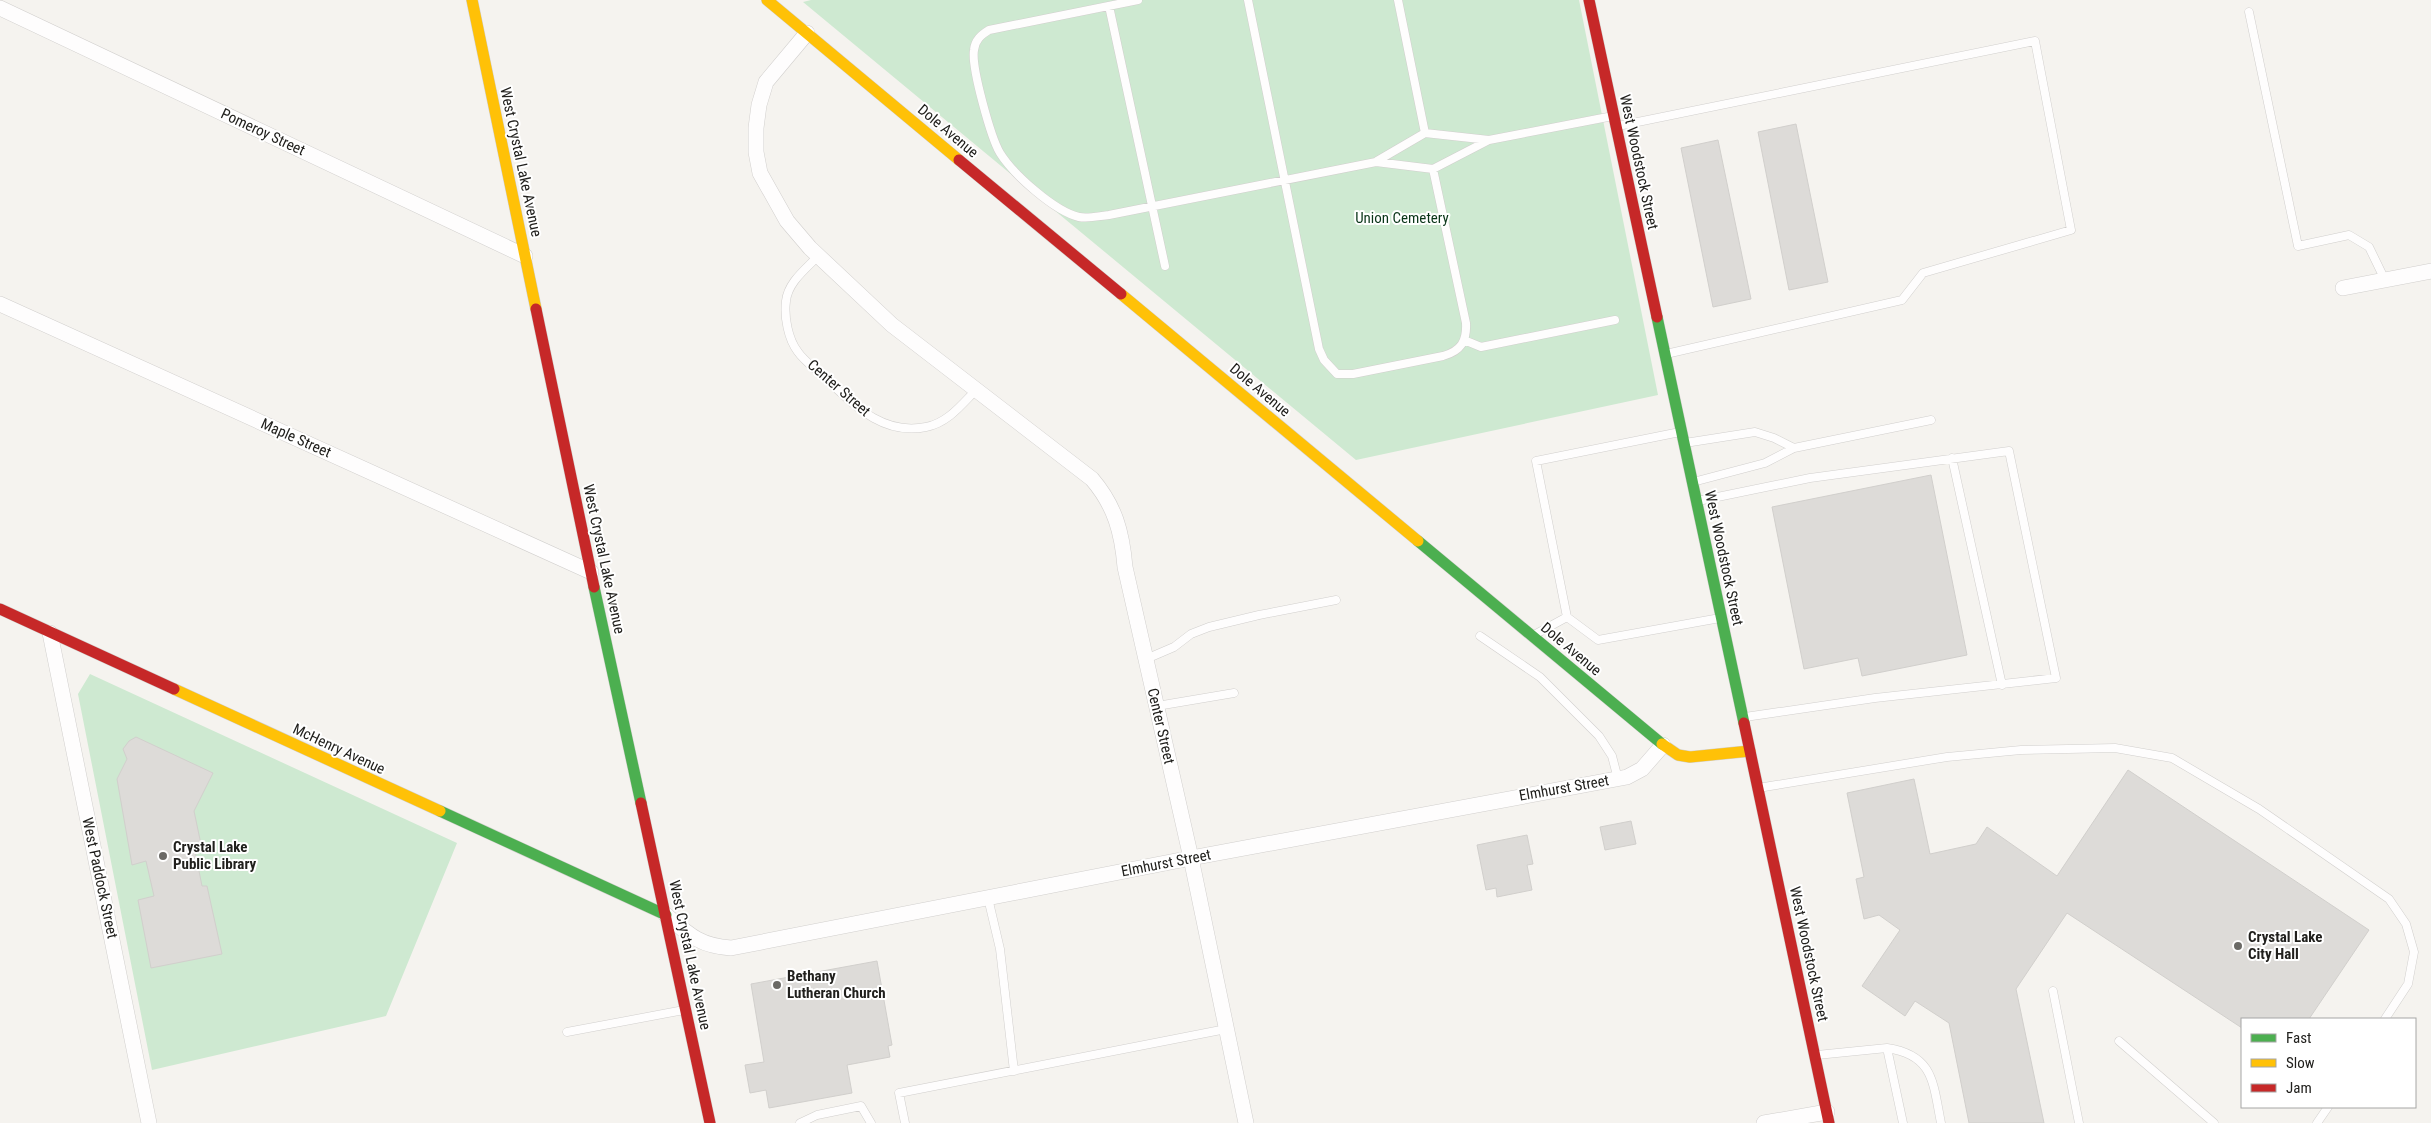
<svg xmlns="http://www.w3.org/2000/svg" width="2431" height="1123" viewBox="0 0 2431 1123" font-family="'Roboto Condensed',sans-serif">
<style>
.green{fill:#cee9d1}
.building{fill:#dddbd8;stroke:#d1cfcc}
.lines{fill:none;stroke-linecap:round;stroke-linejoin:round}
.lane-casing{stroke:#d1cfcd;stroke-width:9}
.street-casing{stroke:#d1cfcd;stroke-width:16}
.fast-casing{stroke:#d1cfcd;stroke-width:12}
.slow-casing{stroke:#d1cfcd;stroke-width:12}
.jam-casing{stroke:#d1cfcd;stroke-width:12}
.lane{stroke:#fefdfd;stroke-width:8}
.street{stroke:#fefdfd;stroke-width:15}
.fast{stroke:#4caf50;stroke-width:11}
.slow{stroke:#ffc107;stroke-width:11}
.jam{stroke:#c62828;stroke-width:11}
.poi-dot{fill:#6b6a66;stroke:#fff;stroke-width:2}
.labels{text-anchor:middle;stroke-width:4;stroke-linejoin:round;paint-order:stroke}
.street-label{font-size:15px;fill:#21201d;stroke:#fff}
.park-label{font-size:15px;fill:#093518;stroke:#fff}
.poi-label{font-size:15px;font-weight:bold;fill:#21201d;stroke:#fff;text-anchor:start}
</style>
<rect width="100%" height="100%" fill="#f5f3ef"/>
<path class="green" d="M 811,0 L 1579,0 L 1658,395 L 1356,460 L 803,2 Z
M 90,674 L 457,843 L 386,1016 L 152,1070 L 78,694 Z"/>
<path class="building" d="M 1796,124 L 1828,282 L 1789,290 L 1758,132 Z
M 1718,140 L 1751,299 L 1713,307 L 1681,148 Z
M 1931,475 L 1967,655 L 1862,676 L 1858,658 L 1804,669 L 1772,507 Z
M 136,737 L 213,773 L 194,811 L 202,849 L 195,851 L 202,886 L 207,886 L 222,954 L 151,968 L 138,900 L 154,896 L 146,861 L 132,865 L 117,779 L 127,759 L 123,749 L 129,741 Z
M 2128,770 L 2369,930 L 2309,1019 L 2242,1019 L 2242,1028 L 2067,913 L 2016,989 L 2044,1123 L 1969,1123 L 1949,1023 L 1915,1001 L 1905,1016 L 1862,986 L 1900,930 L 1879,915 L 1864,919 L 1856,879 L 1864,877 L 1847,793 L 1914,779 L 1930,854 L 1976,844 L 1987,827 L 2057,876 Z
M 1631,821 L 1636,844 L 1605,850 L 1600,827 Z
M 1527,835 L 1533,864 L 1527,865 L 1532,890 L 1497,897 L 1496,888 L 1486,890 L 1477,845 Z
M 877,961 L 892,1045 L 888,1046 L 890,1057 L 847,1065 L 852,1093 L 769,1108 L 766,1090 L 750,1093 L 745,1065 L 764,1062 L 751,984 Z"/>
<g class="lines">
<defs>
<path id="lane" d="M 1138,0 L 989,30 C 981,35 975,40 974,50 C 971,67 991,138 1000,153 C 1013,174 1054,211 1079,217 C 1088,219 1099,216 1109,215 L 1376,162 L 1433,169 L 1489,140 L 1613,116
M 1248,0 L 1319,349 L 1324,360 L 1337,374 L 1353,374 L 1443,356 C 1461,351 1467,341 1466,323 L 1433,169
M 1398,0 L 1425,133
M 1109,6 L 1165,266
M 2249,12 L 2298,246 L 2349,235 L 2369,247 L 2385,280
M 1618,126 L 2035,41 L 2071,230 L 1923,273 L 1902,300 L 1666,354
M 1377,161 L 1425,133 L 1489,140
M 818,256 C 806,269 788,282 786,301 C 784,317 788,339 798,352 C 805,362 817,370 825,378 C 854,405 883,436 926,427 C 948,423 962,404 977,389
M 1464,340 L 1481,347 L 1615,320
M 1685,443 L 1755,432 L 1774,438 L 1794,448 L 1765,463 L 1693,482
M 1794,448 L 1931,420
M 1952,458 L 2002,685
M 1698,501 L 1810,478 L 2009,451 L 2056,678 L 1875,698 L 1745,717
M 1567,617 L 1598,640 L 1720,618
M 1534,635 L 1567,617 L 1536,461 L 1680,432
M 1480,636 L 1540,677 L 1599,736 L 1612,756 L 1618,779
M 1146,659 L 1174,647 L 1191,634 L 1209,627 L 1259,615 L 1336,600
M 1157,706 L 1234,693
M 1758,788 L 1947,757 L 2021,750 L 2115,748 L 2172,758 L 2259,809 L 2389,899 L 2406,924 L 2414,952 L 2408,984 L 2385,1019
M 988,898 L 1000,949 L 1014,1071
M 2053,991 L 2079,1123
M 567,1032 L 684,1010
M 2119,1041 L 2214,1123
M 1887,1048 C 1934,1055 1933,1083 1941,1123
M 1817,1055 L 1887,1048 L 1903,1123
M 800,1123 L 817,1115 L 861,1106 L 871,1123
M 905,1123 L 899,1093 L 1226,1029
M 2317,1123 L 2328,1107"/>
<path id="street" d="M 0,8 L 525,256
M 807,33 L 766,82 L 759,105 L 756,128 L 756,152 L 760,173 L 787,221 L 810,248 L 892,325 L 1092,479 C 1115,506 1122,532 1125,567 L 1191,858 L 1246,1123
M 2343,288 L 2431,271
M 0,304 L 591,572
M 50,633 L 149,1123
M 666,915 C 689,935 700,946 731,948 L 1191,858 L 1627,777 L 1642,769 L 1663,745
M 1764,1123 L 1827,1112"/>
<path id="fast" d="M 1657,317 L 1744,723
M 1418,541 L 1662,744
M 594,587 L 641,803
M 440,811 L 666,915"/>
<path id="slow" d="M 472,0 L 536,309
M 767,0 L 959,160
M 1121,294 L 1418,541
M 174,689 L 440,811
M 1662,744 L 1678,755 L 1690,757 L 1750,751"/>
<path id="jam" d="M 1589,0 L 1657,317
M 959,160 L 1121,294
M 536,309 L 594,587
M 0,609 L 174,689
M 1744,723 L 1829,1123
M 641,803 L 710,1123"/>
</defs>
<use href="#lane" class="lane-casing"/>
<use href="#street" class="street-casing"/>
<use href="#fast" class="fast-casing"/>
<use href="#slow" class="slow-casing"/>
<use href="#jam" class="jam-casing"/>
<use href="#lane" class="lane"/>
<use href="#street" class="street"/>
<use href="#fast" class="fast"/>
<use href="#slow" class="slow"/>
<use href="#jam" class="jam"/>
</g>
<g class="poi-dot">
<circle cx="163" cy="856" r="5"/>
<circle cx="2238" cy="946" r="5"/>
<circle cx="777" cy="985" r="5"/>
</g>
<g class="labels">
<g class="street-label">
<text transform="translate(948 131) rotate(40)" y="5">Dole Avenue</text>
<text transform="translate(263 132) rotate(25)" y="5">Pomeroy Street</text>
<text transform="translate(521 162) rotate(78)" y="5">West Crystal Lake Avenue</text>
<text transform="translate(1639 162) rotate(78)" y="5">West Woodstock Street</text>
<text transform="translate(839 388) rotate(41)" y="5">Center Street</text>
<text transform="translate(1260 390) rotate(40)" y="5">Dole Avenue</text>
<text transform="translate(296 438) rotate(24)" y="5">Maple Street</text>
<text transform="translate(1724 558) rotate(78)" y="5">West Woodstock Street</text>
<text transform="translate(604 559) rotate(78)" y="5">West Crystal Lake Avenue</text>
<text transform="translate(1571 649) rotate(40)" y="5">Dole Avenue</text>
<text transform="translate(1161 726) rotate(77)" y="5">Center Street</text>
<text transform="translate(339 749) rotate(25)" y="5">McHenry Avenue</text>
<text transform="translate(1564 788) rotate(-10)" y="5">Elmhurst Street</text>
<text transform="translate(1166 863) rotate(-11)" y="5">Elmhurst Street</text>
<text transform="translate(100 878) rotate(78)" y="5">West Paddock Street</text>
<text transform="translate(1809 954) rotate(78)" y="5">West Woodstock Street</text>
<text transform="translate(690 955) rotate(78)" y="5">West Crystal Lake Avenue</text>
</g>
<g class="park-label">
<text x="1402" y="223">Union Cemetery</text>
</g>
<g class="poi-label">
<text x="173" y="852">Crystal Lake<tspan x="173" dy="17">Public Library</tspan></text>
<text x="2248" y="942">Crystal Lake<tspan x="2248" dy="17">City Hall</tspan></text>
<text x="787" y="981">Bethany<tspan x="787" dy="17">Lutheran Church</tspan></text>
</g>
</g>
<rect x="2241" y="1018" width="175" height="90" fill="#ffffff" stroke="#a6a6a5"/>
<rect x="2251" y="1034" width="25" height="8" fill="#4caf50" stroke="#a6a6a5"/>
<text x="2286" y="1043" font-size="15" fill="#21201d">Fast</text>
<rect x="2251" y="1059" width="25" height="8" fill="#ffc107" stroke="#a6a6a5"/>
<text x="2286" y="1068" font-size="15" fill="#21201d">Slow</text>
<rect x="2251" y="1084" width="25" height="8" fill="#c62828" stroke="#a6a6a5"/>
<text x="2286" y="1093" font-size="15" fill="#21201d">Jam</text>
</svg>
